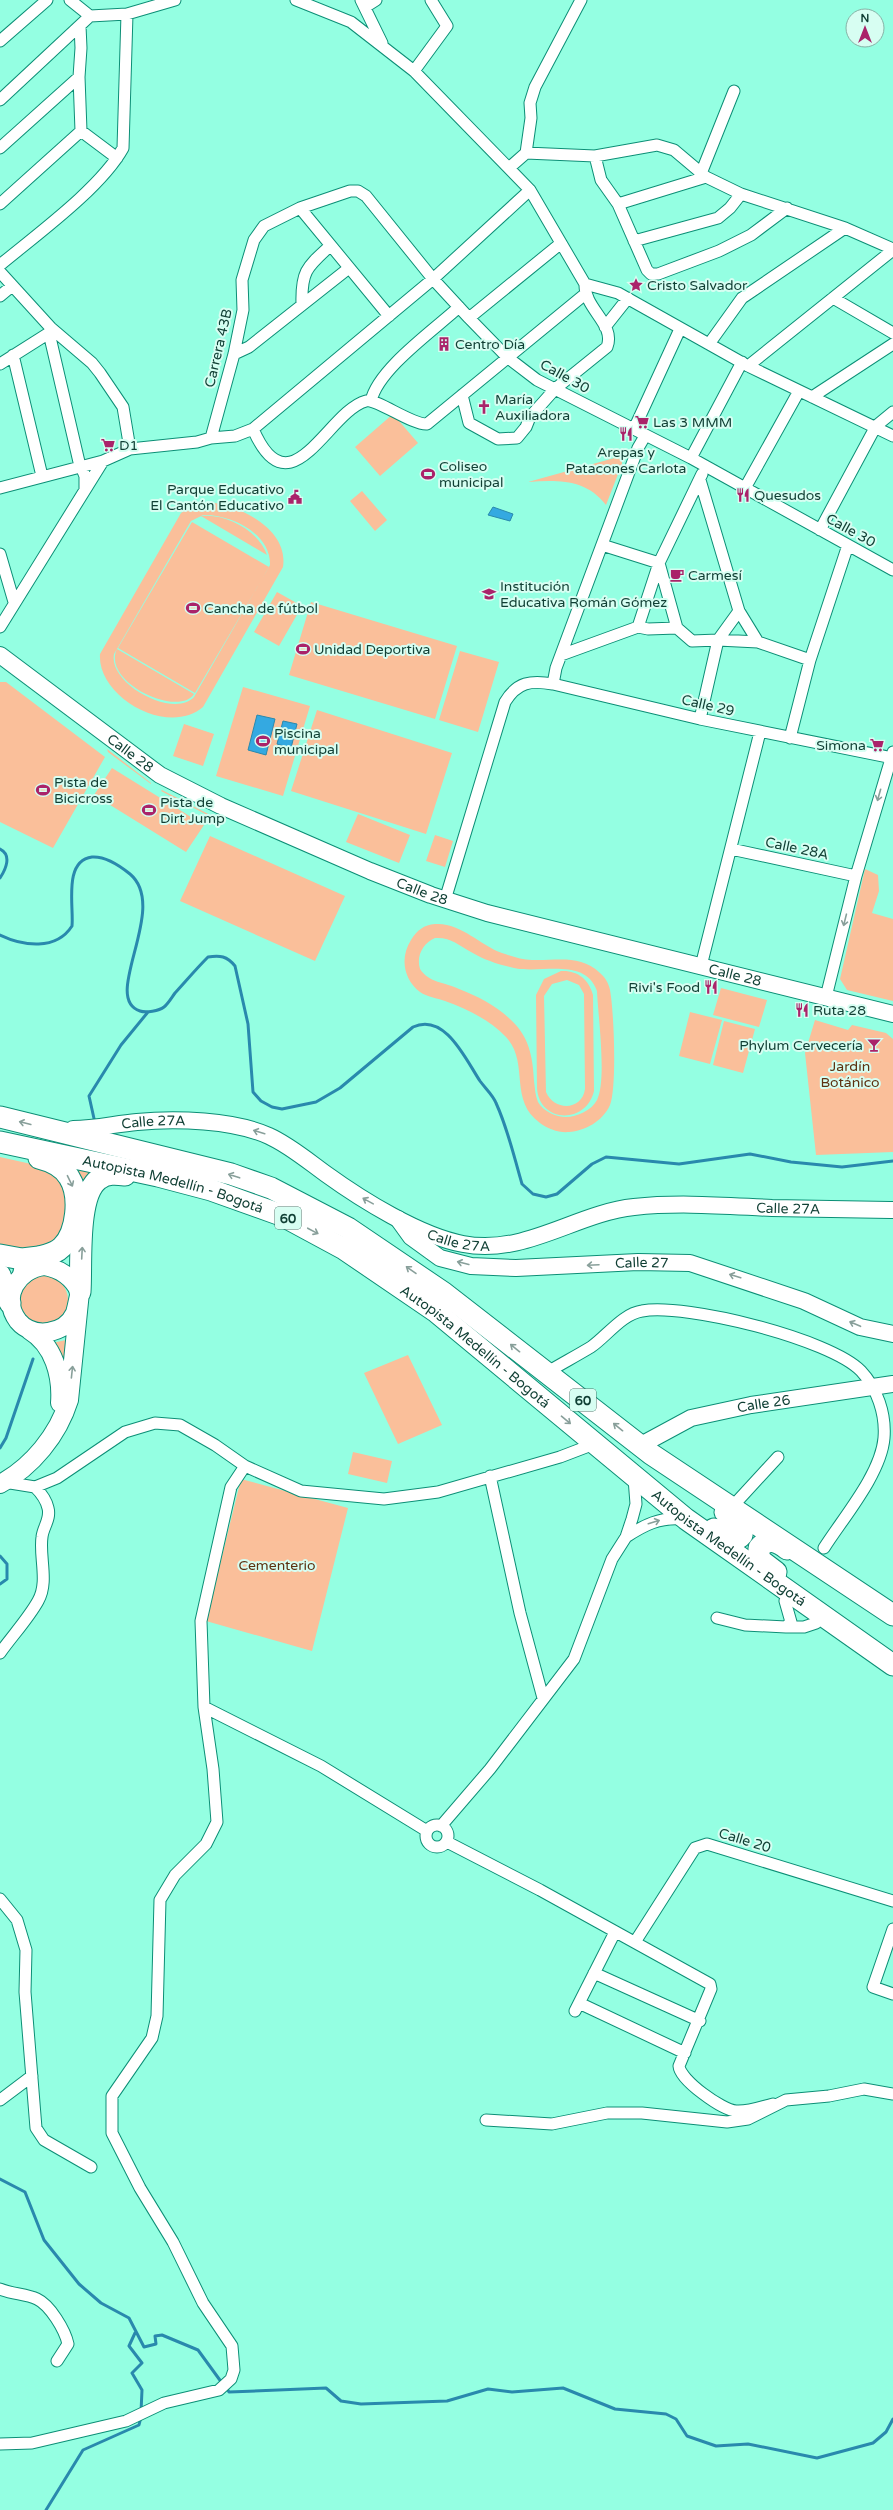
<svg xmlns="http://www.w3.org/2000/svg" width="893" height="2510" viewBox="0 0 893 2510" font-family="'Varela Round',sans-serif">
<style>
.green{fill:#fabf9a;fill-rule:evenodd}
.water{fill:#34a9e1;stroke:#2989ad}
.lines{fill:none;stroke-linecap:round;stroke-linejoin:round}
.stream{stroke:#2989ad;stroke-width:3}
.street-casing{stroke:#0c8f76;stroke-width:13}
.secondary-casing{stroke:#0c8f76;stroke-width:18}
.primary-casing{stroke:#0c8f76;stroke-width:20}
.highway-casing{stroke:#0c8f76;stroke-width:23}
.street{stroke:#fff;stroke-width:11}
.secondary{stroke:#fff;stroke-width:16}
.primary{stroke:#fff;stroke-width:18}
.highway{stroke:#fff;stroke-width:21}
.oneway{stroke:#889f9a}
.labels{text-anchor:middle;stroke-width:4;stroke-linejoin:round;paint-order:stroke}
.shield{fill:#d7fef2;stroke:#4c786d;stroke-width:1}
.shield-label{font-size:13px;font-weight:bold;fill:#103f34}
.poi-label{font-size:14px;fill:#103f34;stroke:#d7fef2;text-anchor:start}
.street-label{font-size:14px;fill:#103f34;stroke:#d7fef2}
.park-label{font-size:14px;fill:#5c3110;stroke:#d7fef2}
</style>
<rect width="100%" height="100%" fill="#94ffe2"/>
<path class="green" d="M 393,414 L 418,443 L 380,476 L 355,447 Z
M 618,457 L 622,458 L 622,464 L 606,505 C 586,479 558,480 528,482 Z
M 362,491 L 387,520 L 375,531 L 350,501 Z
M 206,502 C 237,504 289,528 283,567 L 203,707 C 168,737 97,697 100,654 L 181,513 L 194,504 ZM 203,515 C 230,514 271,533 270,565 L 194,697 C 174,719 108,684 114,654 L 191,521 Z
M 201,516 C 226,513 259,531 267,555 Z
M 192,522 L 269,567 L 195,693 L 118,648 Z
M 277,592 L 302,606 L 279,646 L 254,632 Z
M 311,602 L 457,646 L 435,719 L 289,675 Z
M 117,649 L 194,694 C 179,718 101,682 117,649 Z
M 460,651 L 499,662 L 478,732 L 439,720 Z
M 0,682 L 6,682 L 105,757 L 53,848 L 0,822 Z
M 243,687 L 310,706 L 283,796 L 216,776 Z
M 317,710 L 452,753 L 426,834 L 291,791 Z
M 184,724 L 214,734 L 203,766 L 173,756 Z
M 107,749 L 151,783 L 151,784 L 108,752 Z
M 112,768 L 204,825 L 186,852 L 94,795 Z
M 162,790 L 214,817 L 213,818 L 161,791 Z
M 358,814 L 410,835 L 399,863 L 346,842 Z
M 435,835 L 453,841 L 445,867 L 426,861 Z
M 210,836 L 345,896 L 315,961 L 180,901 Z
M 865,869 L 878,875 L 879,891 L 872,913 L 893,919 L 893,1001 L 847,990 L 840,979 Z
M 435,924 C 460,922 480,945 502,953 C 511,956 522,960 532,960 C 557,961 580,954 600,973 C 605,977 609,984 610,990 C 614,1011 617,1088 610,1105 C 603,1121 585,1131 569,1132 C 559,1133 548,1129 540,1123 C 508,1100 530,1063 506,1037 C 490,1020 467,1009 445,1001 C 437,998 427,997 420,992 C 403,979 400,957 411,940 C 417,930 424,925 435,924 ZM 435,938 C 451,937 458,945 471,952 C 484,960 500,965 514,968 C 541,974 585,957 597,991 C 598,1016 607,1080 597,1100 C 592,1110 577,1117 566,1117 C 556,1117 543,1111 538,1102 C 535,1095 535,1088 534,1081 C 533,1060 530,1040 515,1024 C 500,1008 480,997 459,989 C 445,982 429,983 420,969 C 416,956 423,943 435,938 Z
M 561,971 C 577,970 589,979 593,995 L 594,1091 C 586,1125 539,1123 537,1088 L 536,995 L 544,979 ZM 567,980 L 579,985 L 584,994 L 585,1089 C 582,1111 554,1111 546,1092 L 544,996 L 552,984 Z
M 721,988 L 767,1000 L 759,1027 L 713,1015 Z
M 690,1012 L 722,1020 L 710,1064 L 679,1056 Z
M 815,1020 L 848,1030 L 852,1025 L 886,1033 L 893,1039 L 893,1152 L 816,1155 L 805,1053 Z
M 724,1021 L 755,1029 L 743,1073 L 713,1065 Z
M 0,1157 L 40,1166 L 58,1178 L 62,1185 L 70,1206 L 58,1243 L 40,1249 L 0,1249 Z
M 86,1167 L 92,1171 L 80,1184 L 72,1169 Z
M20 1300a24 24 0 1 1 48 0a24 24 0 1 1-48 0Z
M 66,1340 L 65,1362 L 64,1365 L 52,1343 Z
M 408,1355 L 442,1425 L 398,1444 L 364,1373 Z
M 353,1452 L 392,1461 L 387,1483 L 348,1474 Z
M 241,1479 L 348,1508 L 312,1651 L 206,1621 Z"/>
<path class="water" d="M 493,507 L 513,514 L 510,521 L 488,515 Z
M 257,715 L 275,719 L 266,755 L 248,750 Z
M 283,721 L 297,724 L 291,748 L 277,744 Z"/>
<g class="lines">
<path class="stream" d="M 0,849 C 12,855 6,869 0,878
M 0,935 C 23,946 56,951 72,926 C 74,906 63,861 92,857 C 106,856 119,865 130,874 C 170,908 100,998 140,1011 C 146,1013 159,1011 164,1007 C 168,1004 172,997 175,993 C 186,981 196,969 208,957 C 220,955 227,956 235,966 L 248,1024 L 253,1092 L 261,1101 L 272,1107 L 282,1109 L 316,1102 L 340,1088 L 413,1027 C 445,1012 466,1060 480,1081 C 485,1088 493,1095 496,1103 C 508,1129 514,1157 522,1184 L 533,1194 L 546,1197 L 557,1194 L 592,1164 L 606,1157 L 679,1164 L 750,1154 L 791,1162 L 842,1167 L 893,1161
M 95,1123 L 89,1096 L 121,1045 L 148,1012
M 0,1448 L 6,1438 L 33,1359
M 0,1556 L 7,1564 L 7,1579 L 0,1584
M 0,2179 L 25,2192 L 44,2240 L 79,2284 L 101,2303 L 129,2318 L 144,2347 L 156,2344 L 155,2336 L 162,2335 L 198,2350 L 222,2383
M 135,2333 L 129,2346 L 142,2363 L 132,2373 L 142,2390 L 141,2412
M 226,2387 L 229,2392 L 326,2388 L 341,2401 L 361,2404 L 447,2401 L 488,2389 L 512,2392 L 563,2388 L 615,2409 L 666,2414 L 676,2419 L 687,2436 L 716,2446 L 748,2444 L 817,2458 L 873,2443 L 886,2432 L 893,2419
M 46,2510 L 83,2450 L 139,2425 L 141,2417"/>
<defs>
<path id="street" d="M 70,0 L 90,16 L 127,14 L 175,0
M 296,0 L 351,22 L 414,71 L 530,190 L 585,284 C 584,309 616,324 607,347 L 555,389 L 530,417 L 526,427 L 517,438 L 498,439 L 469,423 L 462,395
M 361,0 L 382,43
M 365,7 L 376,0
M 80,26 L 81,48 L 79,77 L 81,131
M 0,41 L 47,0
M 414,71 L 447,26 L 431,0
M 0,100 L 90,16
M 81,131 L 117,158
M 0,148 L 79,77
M 526,153 L 531,118 L 530,103 L 535,87 L 581,0
M 595,156 L 601,180 L 618,204 L 647,270 L 651,274 L 658,274 L 719,251 L 751,235 L 787,208
M 510,167 L 526,153 L 595,156 L 657,145 L 674,150 L 706,177 L 741,194 L 845,228 L 893,249
M 702,171 L 734,91
M 0,204 L 81,131
M 618,204 L 706,177
M 300,208 L 389,316
M 634,241 L 718,218 L 730,208 L 741,194
M 0,265 C 36,235 101,188 123,148 L 127,14
M 0,272 L 51,328 L 92,363 L 100,373 L 123,407 L 130,449
M 585,284 L 618,293 L 748,366 L 893,436
M 0,296 L 12,286
M 833,298 L 893,333
M 302,304 C 301,271 307,267 330,246
M 469,318 L 560,244
M 605,327 L 628,298
M 49,333 L 79,462 L 85,476 L 85,490
M 709,344 L 742,298 L 845,228
M 234,354 L 249,347 L 349,268
M 13,355 L 42,476
M 0,364 L 49,333 L 51,328
M 748,366 L 893,250
M 812,397 L 893,344
M 371,401 C 378,369 434,330 459,307
M 253,429 C 290,515 328,411 366,401 C 376,398 412,425 427,424 L 584,295
M 634,429 L 680,329
M 211,438 L 234,354 L 243,310 L 242,280 L 254,240 L 264,226 L 300,208 L 350,191 L 358,191 L 366,196 L 433,279 L 469,318 L 507,357 L 537,380 L 691,458 L 893,570
M 691,458 L 742,362
M 700,480 L 739,611 L 758,642 L 810,660
M 0,488 L 103,461 L 130,449 L 197,442 L 211,438 L 235,436 L 253,429 L 433,279 L 530,190
M 745,488 L 799,391
M 820,530 L 876,426 L 893,412
M 602,545 L 659,563 L 677,628 L 692,641 L 718,640 L 758,642
M 0,554 L 14,602
M 0,627 L 103,461
M 677,628 L 648,629 L 638,627 L 659,563 L 702,474
M 561,655 L 638,627
M 553,684 L 556,668 L 638,448 L 645,436
M 700,719 L 718,640 L 739,611
M 790,738 L 810,660 L 848,545
M 731,849 L 856,876
M 445,900 L 505,702 C 517,682 531,680 553,684 L 700,719 L 893,758
M 701,966 L 760,732
M 826,997 L 856,876 L 893,752
M 546,1373 C 561,1364 576,1356 591,1347 C 607,1336 622,1314 642,1311 C 686,1303 830,1339 861,1371 C 877,1388 886,1414 884,1438 C 881,1474 843,1518 824,1548
M 490,1476 L 520,1613 L 543,1698
M 4,1482 L 35,1487 L 57,1478 L 125,1432 L 155,1423 L 180,1425 L 215,1445 L 245,1466 L 301,1491 L 384,1499 L 438,1492 L 560,1457 L 594,1444
M 732,1507 L 778,1457
M 626,1537 C 644,1525 660,1517 682,1519
M 717,1618 L 745,1625 L 786,1627 L 791,1622 L 785,1601
M 786,1627 L 804,1627 L 816,1623
M 0,1653 C 12,1636 28,1619 38,1601 C 49,1582 39,1557 42,1537 C 43,1527 51,1519 48,1508 C 46,1499 41,1493 35,1487
M 204,1707 L 321,1766 L 427,1831
M426 1836a11 11 0 1 1 22 0a11 11 0 1 1-22 0Z
M 441,1826 L 490,1769 L 574,1659 L 612,1559 L 626,1537 L 632,1519 L 636,1504 L 634,1478
M 447,1842 L 540,1890 L 710,1984 L 711,1989 L 679,2066 C 680,2080 722,2110 736,2111 C 748,2112 761,2107 773,2104
M 0,1899 L 17,1920 L 26,1950 L 25,1992 L 36,2128 L 44,2140 L 91,2167
M 893,1929 L 873,1987 L 893,1994
M 635,1942 L 695,1848 L 707,1844 L 893,1901
M 594,1973 L 700,2021
M 579,2003 L 685,2053
M 575,2011 L 615,1932
M 0,2100 L 32,2076
M 486,2120 L 552,2124 L 607,2113 L 642,2113 L 727,2122 L 748,2119 L 786,2100 L 829,2096 L 864,2089 L 893,2094
M 0,2289 C 12,2294 26,2294 37,2299 C 50,2305 65,2330 68,2344 L 57,2361
M 0,2444 L 32,2443 L 126,2421 L 164,2403 L 219,2390 L 231,2379 L 234,2370 L 232,2346 L 203,2303 L 173,2242 L 140,2188 L 112,2133 L 112,2096 L 152,2038 L 157,2016 L 160,1900 L 175,1875 L 206,1844 L 217,1822 L 213,1769 L 204,1707 L 201,1621 L 231,1487 L 245,1466"/>
<g id="secondary">
<path id="s1" d="M 0,655 L 160,775 L 221,806 L 370,871 L 431,895 L 487,913 L 893,1014"/>
<path id="s2" d="M 73,1129 C 95,1129 115,1124 137,1122 C 175,1118 234,1120 269,1136 C 289,1145 308,1161 326,1174 C 362,1200 420,1236 463,1244 C 525,1256 576,1213 634,1207 C 680,1202 727,1206 772,1208 C 813,1209 853,1209 893,1210"/>
<path id="s3" d="M 398,1219 L 411,1237 L 440,1258 L 471,1266 L 516,1268 L 638,1262 L 690,1263 L 804,1301 L 860,1327 L 893,1334"/>
<path id="s4" d="M 641,1445 L 691,1418 L 751,1405 L 893,1384"/>
</g>
<path id="primary" d="M 44,1266 C 61,1269 72,1277 80,1292 C 78,1299 77,1306 75,1313 C 65,1335 33,1339 18,1321 C 0,1297 18,1269 44,1266 Z
M 29,1330 C 54,1345 62,1376 60,1403
M 0,1484 C 32,1467 58,1435 69,1400 L 80,1292"/>
<g id="highway">
<path d="M 0,1117 L 231,1174 L 271,1188 L 348,1228 L 444,1293 L 651,1454 L 893,1615"/>
<path id="s5" d="M 0,1142 L 158,1176 L 211,1190 L 281,1215 L 344,1249 L 435,1311 L 686,1519 L 893,1665"/>
<path d="M 0,1255 L 22,1259 L 39,1257"/>
<path d="M 24,1272 C 29,1267 34,1260 40,1257 C 49,1254 55,1254 62,1247 C 77,1232 81,1196 69,1177 C 63,1167 51,1161 39,1158"/>
<path d="M 0,1275 L 10,1303"/>
<path d="M 80,1292 C 82,1265 76,1195 99,1179 C 107,1173 116,1174 125,1175"/>
<path d="M 714,1529 C 722,1534 734,1545 742,1535 L 743,1527 L 725,1512"/>
<path d="M 776,1572 L 759,1559 L 759,1548 C 768,1537 778,1542 787,1549"/>
</g>
</defs>
<use href="#street" class="street-casing"/>
<use href="#secondary" class="secondary-casing"/>
<use href="#primary" class="primary-casing"/>
<use href="#highway" class="highway-casing"/>
<use href="#street" class="street"/>
<use href="#secondary" class="secondary"/>
<use href="#primary" class="primary"/>
<use href="#highway" class="highway"/>
</g>
<defs><path id="oneway-shaft" d="M-6 0H5M1.5-3L5.5 0L1.5 3" fill="none" stroke-width="1.6" stroke-linecap="round" stroke-linejoin="round"/></defs>
<g class="oneway">
<use href="#oneway-shaft" transform="translate(879 795) rotate(106)"/>
<use href="#oneway-shaft" transform="translate(845 920) rotate(104)"/>
<use href="#oneway-shaft" transform="translate(25 1123) rotate(-166)"/>
<use href="#oneway-shaft" transform="translate(259 1132) rotate(-163)"/>
<use href="#oneway-shaft" transform="translate(234 1176) rotate(-162)"/>
<use href="#oneway-shaft" transform="translate(70 1181) rotate(64)"/>
<use href="#oneway-shaft" transform="translate(368 1201) rotate(-151)"/>
<use href="#oneway-shaft" transform="translate(313 1231) rotate(28)"/>
<use href="#oneway-shaft" transform="translate(82 1253) rotate(-87)"/>
<use href="#oneway-shaft" transform="translate(463 1263) rotate(-166)"/>
<use href="#oneway-shaft" transform="translate(593 1265) rotate(177)"/>
<use href="#oneway-shaft" transform="translate(411 1270) rotate(-145)"/>
<use href="#oneway-shaft" transform="translate(735 1276) rotate(-163)"/>
<use href="#oneway-shaft" transform="translate(855 1324) rotate(-157)"/>
<use href="#oneway-shaft" transform="translate(515 1348) rotate(-141)"/>
<use href="#oneway-shaft" transform="translate(72 1372) rotate(-84)"/>
<use href="#oneway-shaft" transform="translate(566 1420) rotate(40)"/>
<use href="#oneway-shaft" transform="translate(618 1427) rotate(-141)"/>
<use href="#oneway-shaft" transform="translate(654 1522) rotate(-17)"/>
</g>
<defs>
<symbol id="sight-bare" viewBox="-9 -9 18 18"><path d="M0-6L1.8-2.2L6-1.7L2.9 1.2L3.7 5.4L0 3.3L-3.7 5.4L-2.9 1.2L-6-1.7L-1.8-2.2Z" fill="#aa236a" stroke="#d7fef2" stroke-width="2.5" paint-order="stroke"/></symbol>
<symbol id="building-bare" viewBox="-9 -9 18 18"><path d="M-4-6H4V6H1V3H-1V6H-4ZM-2.5-4.3h1.7v1.8h-1.7ZM.8-4.3h1.7v1.8H.8ZM-2.5-1h1.7V.8h-1.7ZM.8-1h1.7V.8H.8Z" fill="#aa236a" stroke="#d7fef2" stroke-width="2.5" paint-order="stroke"/></symbol>
<symbol id="church-bare" viewBox="-9 -9 18 18"><path d="M-1.2-6h2.4v3.5h3.3v2.4h-3.3V6h-2.4V-.1h-3.3v-2.4h3.3Z" fill="#aa236a" stroke="#d7fef2" stroke-width="2.5" paint-order="stroke"/></symbol>
<symbol id="supermarket-bare" viewBox="-9 -9 18 18"><path d="M-6-5.5h2.5l.6 2H6L4.5 2H-2.5L-4.4-4H-6ZM-1.5 3.2a1.3 1.3 0 1 0 .1 0ZM3 3.2a1.3 1.3 0 1 0 .1 0Z" fill="#aa236a" stroke="#d7fef2" stroke-width="2.5" paint-order="stroke"/></symbol>
<symbol id="restaurant-bare" viewBox="-9 -9 18 18"><path d="M-5-6h1v4h1v-4h1v4h1v-4h1v5L-1.5 .5V6h-2V.5L-5-1ZM5-6V6H3V1.5H1.5Q1.5-4 5-6Z" fill="#aa236a" stroke="#d7fef2" stroke-width="2.5" paint-order="stroke"/></symbol>
<symbol id="stadium-bare" viewBox="-9 -9 18 18"><path d="M0-5a6.5 5 0 1 0 0 10a6.5 5 0 1 0 0-10ZM-3.5-1.8h7v3.6h-7Z" fill="#aa236a" stroke="#d7fef2" stroke-width="2.5" paint-order="stroke"/></symbol>
<symbol id="civic-bare" viewBox="-9 -9 18 18"><path d="M-.6-6.5H3V-4.5H.6V-3L4-1V1h2V6H-6V1h2V-1L-.6-3ZM-1.2 2.5V6h2.4V2.5Z" fill="#aa236a" stroke="#d7fef2" stroke-width="2.5" paint-order="stroke"/></symbol>
<symbol id="cafe-bare" viewBox="-9 -9 18 18"><path d="M-5.5-4.5H6V0H3Q3 3.5 0 3.5H-2.5Q-5.5 3.5-5.5 0ZM3-3.2v2h1.7v-2ZM-6 4.5H4V6H-6Z" fill="#aa236a" stroke="#d7fef2" stroke-width="2.5" paint-order="stroke"/></symbol>
<symbol id="school-bare" viewBox="-9 -9 18 18"><path d="M0-5L7-2L0 1L-7-2ZM-4 1L0 2.5L4 1V4Q0 6-4 4Z" fill="#aa236a" stroke="#d7fef2" stroke-width="2.5" paint-order="stroke"/></symbol>
<symbol id="bar-bare" viewBox="-9 -9 18 18"><path d="M-6-5H6L.8 .8V4.5H3.5V6h-7V4.5H-.8V.8Z" fill="#aa236a" stroke="#d7fef2" stroke-width="2.5" paint-order="stroke"/></symbol>
</defs>
<g fill-rule="evenodd">
<use href="#sight-bare" x="626" y="275" width="20" height="20"/>
<use href="#building-bare" x="434" y="334" width="20" height="20"/>
<use href="#church-bare" x="474" y="397" width="20" height="20"/>
<use href="#supermarket-bare" x="632" y="412" width="20" height="20"/>
<use href="#restaurant-bare" x="616" y="424" width="20" height="20"/>
<use href="#supermarket-bare" x="98" y="435" width="20" height="20"/>
<use href="#stadium-bare" x="418" y="464" width="20" height="20"/>
<use href="#restaurant-bare" x="733" y="485" width="20" height="20"/>
<use href="#civic-bare" x="285" y="487" width="20" height="20"/>
<use href="#cafe-bare" x="667" y="565" width="20" height="20"/>
<use href="#school-bare" x="479" y="584" width="20" height="20"/>
<use href="#stadium-bare" x="183" y="598" width="20" height="20"/>
<use href="#stadium-bare" x="293" y="639" width="20" height="20"/>
<use href="#stadium-bare" x="253" y="731" width="20" height="20"/>
<use href="#supermarket-bare" x="867" y="735" width="20" height="20"/>
<use href="#stadium-bare" x="33" y="780" width="20" height="20"/>
<use href="#stadium-bare" x="139" y="800" width="20" height="20"/>
<use href="#restaurant-bare" x="701" y="977" width="20" height="20"/>
<use href="#restaurant-bare" x="792" y="1000" width="20" height="20"/>
<use href="#bar-bare" x="864" y="1035" width="20" height="20"/>
</g>
<g class="labels">
<g class="shield">
<rect x="275" y="1207" width="26" height="22" rx="3"/>
<rect x="570" y="1389" width="26" height="22" rx="3"/>
</g>
<g class="shield-label">
<text x="288" y="1223">60</text>
<text x="583" y="1405">60</text>
</g>
<g class="poi-label">
<text x="647" y="290">Cristo Salvador</text>
<text x="455" y="349">Centro Día</text>
<text x="495" y="404">María<tspan x="495" dy="16">Auxiliadora</tspan></text>
<text x="653" y="427">Las 3 MMM</text>
<text x="119" y="450">D1</text>
<text x="626" y="457" text-anchor="middle">Arepas y<tspan x="626" dy="16">Patacones Carlota</tspan></text>
<text x="439" y="471">Coliseo<tspan x="439" dy="16">municipal</tspan></text>
<text x="284" y="494" text-anchor="end">Parque Educativo<tspan x="284" dy="16">El Cantón Educativo</tspan></text>
<text x="754" y="500">Quesudos</text>
<text x="688" y="580">Carmesí</text>
<text x="500" y="591">Institución<tspan x="500" dy="16">Educativa Román Gómez</tspan></text>
<text x="204" y="613">Cancha de fútbol</text>
<text x="314" y="654">Unidad Deportiva</text>
<text x="274" y="738">Piscina<tspan x="274" dy="16">municipal</tspan></text>
<text x="866" y="750" text-anchor="end">Simona</text>
<text x="54" y="787">Pista de<tspan x="54" dy="16">Bicicross</tspan></text>
<text x="160" y="807">Pista de<tspan x="160" dy="16">Dirt Jump</tspan></text>
<text x="700" y="992" text-anchor="end">Rivi's Food</text>
<text x="813" y="1015">Ruta 28</text>
<text x="863" y="1050" text-anchor="end">Phylum Cervecería</text>
</g>
<g class="street-label">
<text transform="translate(218 348) rotate(-77)" y="5">Carrera 43B</text>
<text transform="translate(565 376) rotate(29)" y="5">Calle 30</text>
<text transform="translate(851 530) rotate(29)" y="5">Calle 30</text>
<text transform="translate(708 705) rotate(13)" y="5">Calle 29</text>
<text dy="5" stroke="none"><textPath href="#s1" startOffset="163">Calle 28</textPath></text>
<text transform="translate(797 848) rotate(12)" y="5">Calle 28A</text>
<text dy="5" stroke="none"><textPath href="#s1" startOffset="487">Calle 28</textPath></text>
<text dy="5" stroke="none"><textPath href="#s1" startOffset="811">Calle 28</textPath></text>
<text dy="5" stroke="none"><textPath href="#s2" startOffset="81">Calle 27A</textPath></text>
<text dy="5" stroke="none"><textPath href="#s5" startOffset="178">Autopista Medellín - Bogotá</textPath></text>
<text dy="5" stroke="none"><textPath href="#s2" startOffset="753">Calle 27A</textPath></text>
<text dy="5" stroke="none"><textPath href="#s2" startOffset="417">Calle 27A</textPath></text>
<text dy="5" stroke="none"><textPath href="#s3" startOffset="261">Calle 27</textPath></text>
<text dy="5" stroke="none"><textPath href="#s5" startOffset="526">Autopista Medellín - Bogotá</textPath></text>
<text dy="5" stroke="none"><textPath href="#s4" startOffset="131">Calle 26</textPath></text>
<text dy="5" stroke="none"><textPath href="#s5" startOffset="850">Autopista Medellín - Bogotá</textPath></text>
<text transform="translate(745 1840) rotate(17)" y="5">Calle 20</text>
</g>
<g class="park-label">
<text x="850" y="1071">Jardín<tspan x="850" dy="16">Botánico</tspan></text>
<text x="277" y="1570">Cementerio</text>
</g>
</g>
<g transform="translate(865 28)"><circle r="19" fill="#d7fef2" stroke="#87b2a6"/>
<path d="M0-3L7 15L0 10L-7 15Z" fill="#aa236a"/>
<text y="-6" font-size="11" font-weight="bold" text-anchor="middle" fill="#103f34">N</text>
</g>
</svg>
